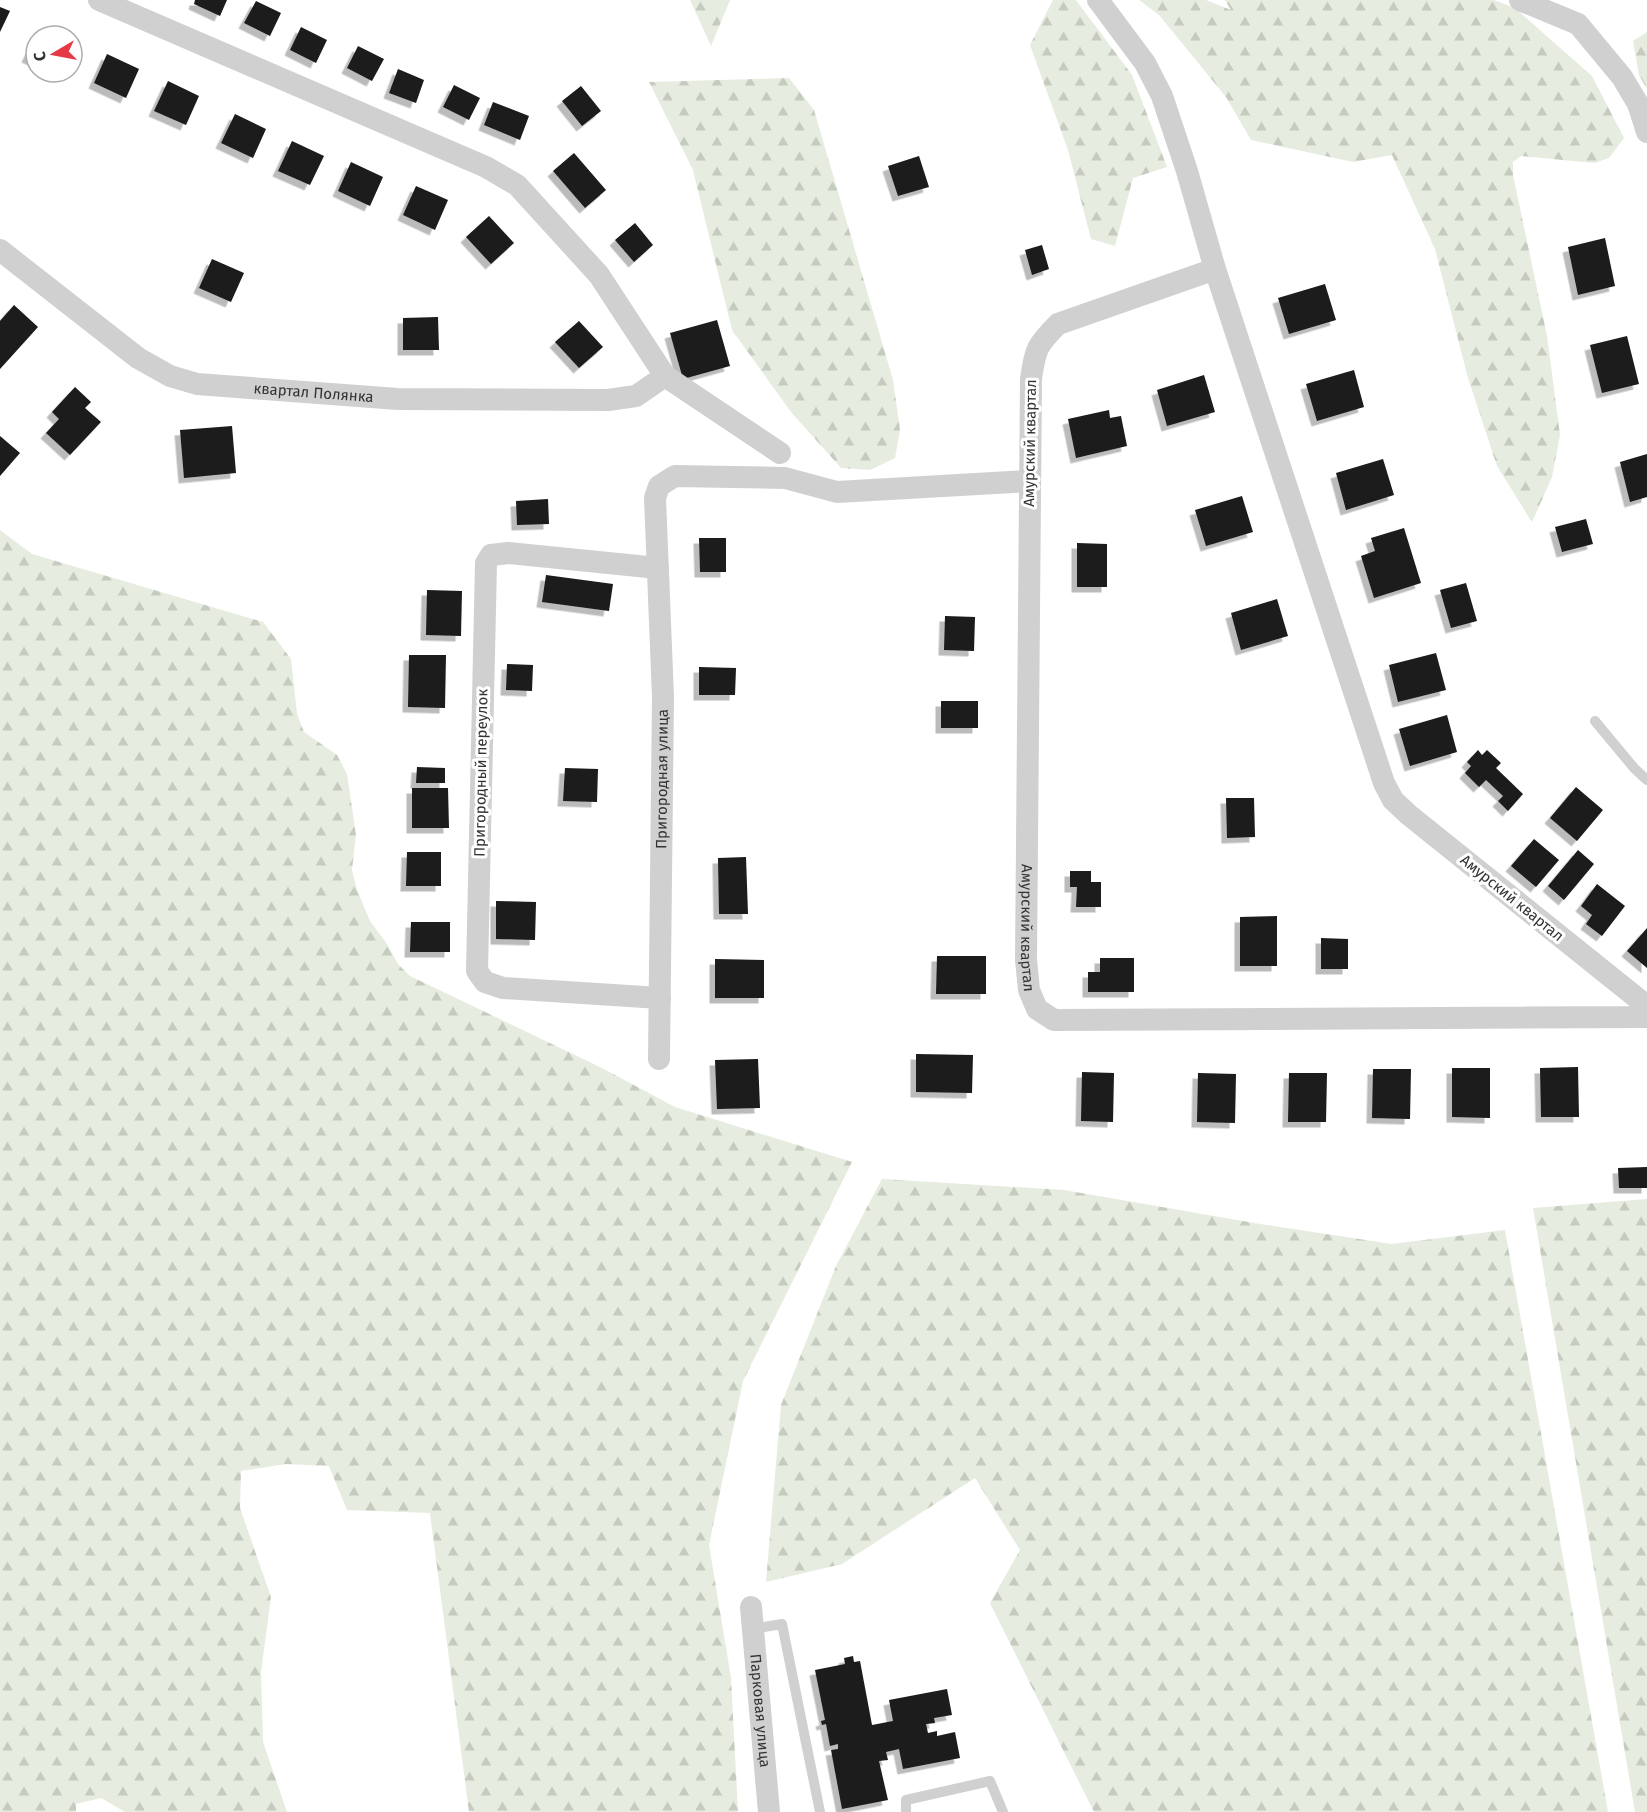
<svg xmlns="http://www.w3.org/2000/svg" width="1647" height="1812" viewBox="0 0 1647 1812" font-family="'Fira Sans',sans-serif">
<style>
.forest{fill:url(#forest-firs)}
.building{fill:#1a1a1a;filter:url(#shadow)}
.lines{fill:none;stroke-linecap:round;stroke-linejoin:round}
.lane{stroke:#d0d0d0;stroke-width:10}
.street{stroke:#d0d0d0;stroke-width:22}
.labels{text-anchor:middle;stroke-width:6;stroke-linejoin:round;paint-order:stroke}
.street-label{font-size:15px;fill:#333;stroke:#fff}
</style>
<defs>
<pattern id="forest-firs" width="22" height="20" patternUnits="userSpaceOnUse" patternTransform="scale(1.5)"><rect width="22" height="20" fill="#e6ecdf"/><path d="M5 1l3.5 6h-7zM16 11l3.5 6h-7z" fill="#c6cbc0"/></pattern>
<filter id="shadow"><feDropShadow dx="-5.5" dy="5.5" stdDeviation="0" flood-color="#0004"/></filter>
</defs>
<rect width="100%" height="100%" fill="#fff"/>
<path class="forest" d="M 690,0 L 730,0 L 711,46 Z
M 1053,0 L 1076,0 L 1132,75 L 1167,167 L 1133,178 L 1115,246 L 1091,239 L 1068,150 L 1030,45 Z
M 1139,0 L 1206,0 L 1231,10 L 1225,0 L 1494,0 L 1515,8 L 1592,76 L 1624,138 L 1609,158 L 1594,163 L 1521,156 L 1513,162 L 1513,175 L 1547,336 L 1560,435 L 1552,477 L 1532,522 L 1497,466 L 1468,378 L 1435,249 L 1392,155 L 1353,162 L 1251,140 L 1226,97 L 1159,15 Z
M 1647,32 L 1647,89 L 1639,75 L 1633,41 Z
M 789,78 L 814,110 L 893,380 L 900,430 L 895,458 L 870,470 L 841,468 L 791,412 L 732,330 L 693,170 L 649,82 Z
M 0,530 L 32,554 L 263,622 L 291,659 L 297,714 L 304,732 L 337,755 L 347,774 L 356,835 L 352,870 L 357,890 L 370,921 L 387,944 L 398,964 L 410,976 L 600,1067 L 675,1107 L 852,1162 L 743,1381 L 709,1545 L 731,1678 L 738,1812 L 469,1812 L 430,1513 L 347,1510 L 329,1466 L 286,1464 L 241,1471 L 240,1508 L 271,1597 L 261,1672 L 263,1742 L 287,1812 L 125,1812 L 101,1798 L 76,1804 L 76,1812 L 0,1812 Z
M 882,1179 L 1064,1190 L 1260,1224 L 1392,1244 L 1505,1230 L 1608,1812 L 1094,1812 L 990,1603 L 1020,1550 L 975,1478 L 842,1564 L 766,1582 L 781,1405 L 836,1266 Z
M 1647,1199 L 1647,1812 L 1635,1812 L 1533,1208 Z"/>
<path class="building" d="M 195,0 L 227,0 L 220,16 L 194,4 Z
M 256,1 L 281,13 L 270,36 L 244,23 Z
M 0,7 L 10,11 L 0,32 Z
M 301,27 L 327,40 L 316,63 L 290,50 Z
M 36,38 L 36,61 L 27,57 Z
M 358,46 L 384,59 L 372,81 L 347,68 Z
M 107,54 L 139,69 L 126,98 L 94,83 Z
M 398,69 L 424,80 L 416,103 L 389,93 Z
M 168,81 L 199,96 L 186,125 L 154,111 Z
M 454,85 L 480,98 L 469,120 L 443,107 Z
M 581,86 L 601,111 L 582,126 L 562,101 Z
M 493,102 L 529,116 L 520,140 L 484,125 Z
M 235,114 L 266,129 L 253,158 L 221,143 Z
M 292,141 L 324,156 L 310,185 L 278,171 Z
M 574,153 L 606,190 L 585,208 L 553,171 Z
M 919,156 L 929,187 L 898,196 L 888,166 Z
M 351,162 L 383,177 L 370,206 L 338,191 Z
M 416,186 L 448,200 L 435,230 L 403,215 Z
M 489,216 L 514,243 L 491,264 L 466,237 Z
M 635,223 L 653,245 L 634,262 L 615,240 Z
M 1605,238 L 1615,286 L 1578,295 L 1568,247 Z
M 1042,245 L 1049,269 L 1032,275 L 1025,250 Z
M 212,259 L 244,273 L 231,302 L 199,288 Z
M 1325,284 L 1336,320 L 1289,334 L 1278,298 Z
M 14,305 L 38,327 L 0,369 L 0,321 Z
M 438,317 L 439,350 L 403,350 L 403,318 Z
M 717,320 L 730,366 L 683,379 L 670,333 Z
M 579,321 L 603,347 L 579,368 L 555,342 Z
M 1627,336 L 1639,384 L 1602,393 L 1590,345 Z
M 1354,370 L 1364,407 L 1317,421 L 1306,384 Z
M 1204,375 L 1215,412 L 1167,426 L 1157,390 Z
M 75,387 L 91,402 L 85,408 L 101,422 L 70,455 L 46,433 L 59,419 L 52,412 Z
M 1109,410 L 1110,418 L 1121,416 L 1127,446 L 1076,458 L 1068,419 Z
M 232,426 L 236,473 L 184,478 L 180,430 Z
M 0,436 L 20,453 L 0,476 Z
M 1647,454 L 1647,497 L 1630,502 L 1620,462 Z
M 1383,459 L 1394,495 L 1346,510 L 1336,473 Z
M 1242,496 L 1253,532 L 1206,546 L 1195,510 Z
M 548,499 L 549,524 L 517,525 L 516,501 Z
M 1586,519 L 1593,544 L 1562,552 L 1555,527 Z
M 1404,528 L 1421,583 L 1374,598 L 1361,556 L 1375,551 L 1371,538 Z
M 699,538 L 726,538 L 726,572 L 700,572 Z
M 1077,543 L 1107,544 L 1107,587 L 1077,587 Z
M 546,575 L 613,584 L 609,611 L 542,602 Z
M 1466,583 L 1477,621 L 1451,628 L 1440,590 Z
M 427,590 L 462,591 L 461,636 L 426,635 Z
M 1277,599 L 1288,636 L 1241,650 L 1231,613 Z
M 945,616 L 975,617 L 974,651 L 944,650 Z
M 1436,653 L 1446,690 L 1398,702 L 1389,665 Z
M 409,655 L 446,655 L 445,708 L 408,707 Z
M 507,664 L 533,665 L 532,691 L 506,690 Z
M 699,667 L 736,668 L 735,695 L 699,695 Z
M 941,701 L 978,701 L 978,728 L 941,728 Z
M 1447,715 L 1457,752 L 1410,766 L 1399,729 Z
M 1478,750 L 1482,755 L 1487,750 L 1501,763 L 1496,768 L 1523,794 L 1508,811 L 1498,801 L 1503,796 L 1486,780 L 1479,787 L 1465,773 L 1471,766 L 1467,762 Z
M 417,767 L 445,768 L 445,783 L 416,783 Z
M 565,768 L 598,769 L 597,802 L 563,801 Z
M 1576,787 L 1603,810 L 1577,841 L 1550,818 Z
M 412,788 L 448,788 L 449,828 L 412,828 Z
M 1226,798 L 1254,798 L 1255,837 L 1227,838 Z
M 1534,839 L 1559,860 L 1536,887 L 1511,866 Z
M 1578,850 L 1594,864 L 1564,900 L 1548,886 Z
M 407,852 L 441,852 L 441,886 L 406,886 Z
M 746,857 L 748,914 L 719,914 L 718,858 Z
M 1070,871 L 1091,871 L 1091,882 L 1101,882 L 1101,907 L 1076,907 L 1077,887 L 1070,887 Z
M 1597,884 L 1625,906 L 1602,936 L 1586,924 L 1592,915 L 1581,906 Z
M 496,901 L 536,902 L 535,940 L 496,939 Z
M 1277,916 L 1277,966 L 1240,966 L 1240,917 Z
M 411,922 L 450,922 L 450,952 L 410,952 Z
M 1647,928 L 1647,968 L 1627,951 Z
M 1321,938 L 1348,939 L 1348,969 L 1321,969 Z
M 937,956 L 986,956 L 986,994 L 936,994 Z
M 1100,958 L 1134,958 L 1134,992 L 1088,992 L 1088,972 L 1100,972 Z
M 715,959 L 764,960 L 764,998 L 715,998 Z
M 916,1054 L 973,1055 L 972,1093 L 916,1092 Z
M 758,1059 L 760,1108 L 717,1109 L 715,1060 Z
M 1578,1067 L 1579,1117 L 1541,1117 L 1540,1068 Z
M 1452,1068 L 1490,1068 L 1490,1118 L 1452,1117 Z
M 1373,1069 L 1411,1069 L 1410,1119 L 1372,1118 Z
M 1082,1072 L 1114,1073 L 1113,1122 L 1081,1121 Z
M 1198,1073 L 1236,1074 L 1235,1123 L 1197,1122 Z
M 1289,1073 L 1327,1073 L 1326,1122 L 1288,1122 Z
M 1647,1167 L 1647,1188 L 1619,1188 L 1618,1168 Z
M 853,1656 L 854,1662 L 860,1661 L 872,1725 L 893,1721 L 889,1700 L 947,1689 L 952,1715 L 934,1718 L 935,1723 L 926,1724 L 928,1733 L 937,1731 L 937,1736 L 955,1732 L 960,1758 L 903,1769 L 899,1749 L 886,1752 L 888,1760 L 879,1761 L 888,1800 L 842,1809 L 831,1750 L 838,1749 L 838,1744 L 830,1746 L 826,1724 L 822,1725 L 821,1721 L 825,1720 L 815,1670 L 845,1664 L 844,1658 Z"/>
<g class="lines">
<path class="lane" d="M 1595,721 L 1634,768 L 1647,780
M 753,1629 L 782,1624 L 820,1812
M 906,1812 L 906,1800 L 990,1781 L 1003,1812"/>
<g class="street">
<path d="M 99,0 L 486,167 L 517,185 L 599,275 L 665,376 L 780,453"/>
<path d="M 1098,0 L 1145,63 L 1162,96 L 1187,171 L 1215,269"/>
<path d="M 1520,0 L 1578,24 L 1622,77 L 1638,104 L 1647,132"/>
<path id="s1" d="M 0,250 L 138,358 L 170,376 L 197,384 L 398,399 L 608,400 L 636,396 L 665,376"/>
<path d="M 658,568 L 508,553 L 491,555 L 486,563 L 477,971 L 485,982 L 503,988 L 660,998"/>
<path id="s2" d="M 1647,1006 L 1409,815 L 1393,800 L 1384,783 L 1215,269 L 1058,324 C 1037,345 1035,349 1031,379 L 1026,960 L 1029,990 L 1037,1009 L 1054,1020 L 1647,1017"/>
<path id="s3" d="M 659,1059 L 663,697 L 655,498 L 659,486 L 675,476 L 785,478 L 837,492 L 1029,481"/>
<path id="s4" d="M 751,1607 L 769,1812"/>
</g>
</g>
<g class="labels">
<g class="street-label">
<text dy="5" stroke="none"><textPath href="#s1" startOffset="357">квартал Полянка</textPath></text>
<text transform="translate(1030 443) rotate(-89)" y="5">Амурский квартал</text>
<text transform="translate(481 773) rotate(-89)" y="5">Пригородный переулок</text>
<text dy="5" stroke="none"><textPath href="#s3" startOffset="280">Пригородная улица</textPath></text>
<text transform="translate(1512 898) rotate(39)" y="5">Амурский квартал</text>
<text dy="5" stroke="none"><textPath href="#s2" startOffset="1666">Амурский квартал</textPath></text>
<text dy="5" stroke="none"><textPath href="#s4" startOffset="104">Парковая улица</textPath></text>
</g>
</g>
<g transform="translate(54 54) rotate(260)"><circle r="28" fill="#ffffff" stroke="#adadad" stroke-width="1.5"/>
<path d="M0-4.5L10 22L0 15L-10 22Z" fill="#e63946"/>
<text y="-9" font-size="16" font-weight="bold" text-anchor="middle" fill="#333333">С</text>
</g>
</svg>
